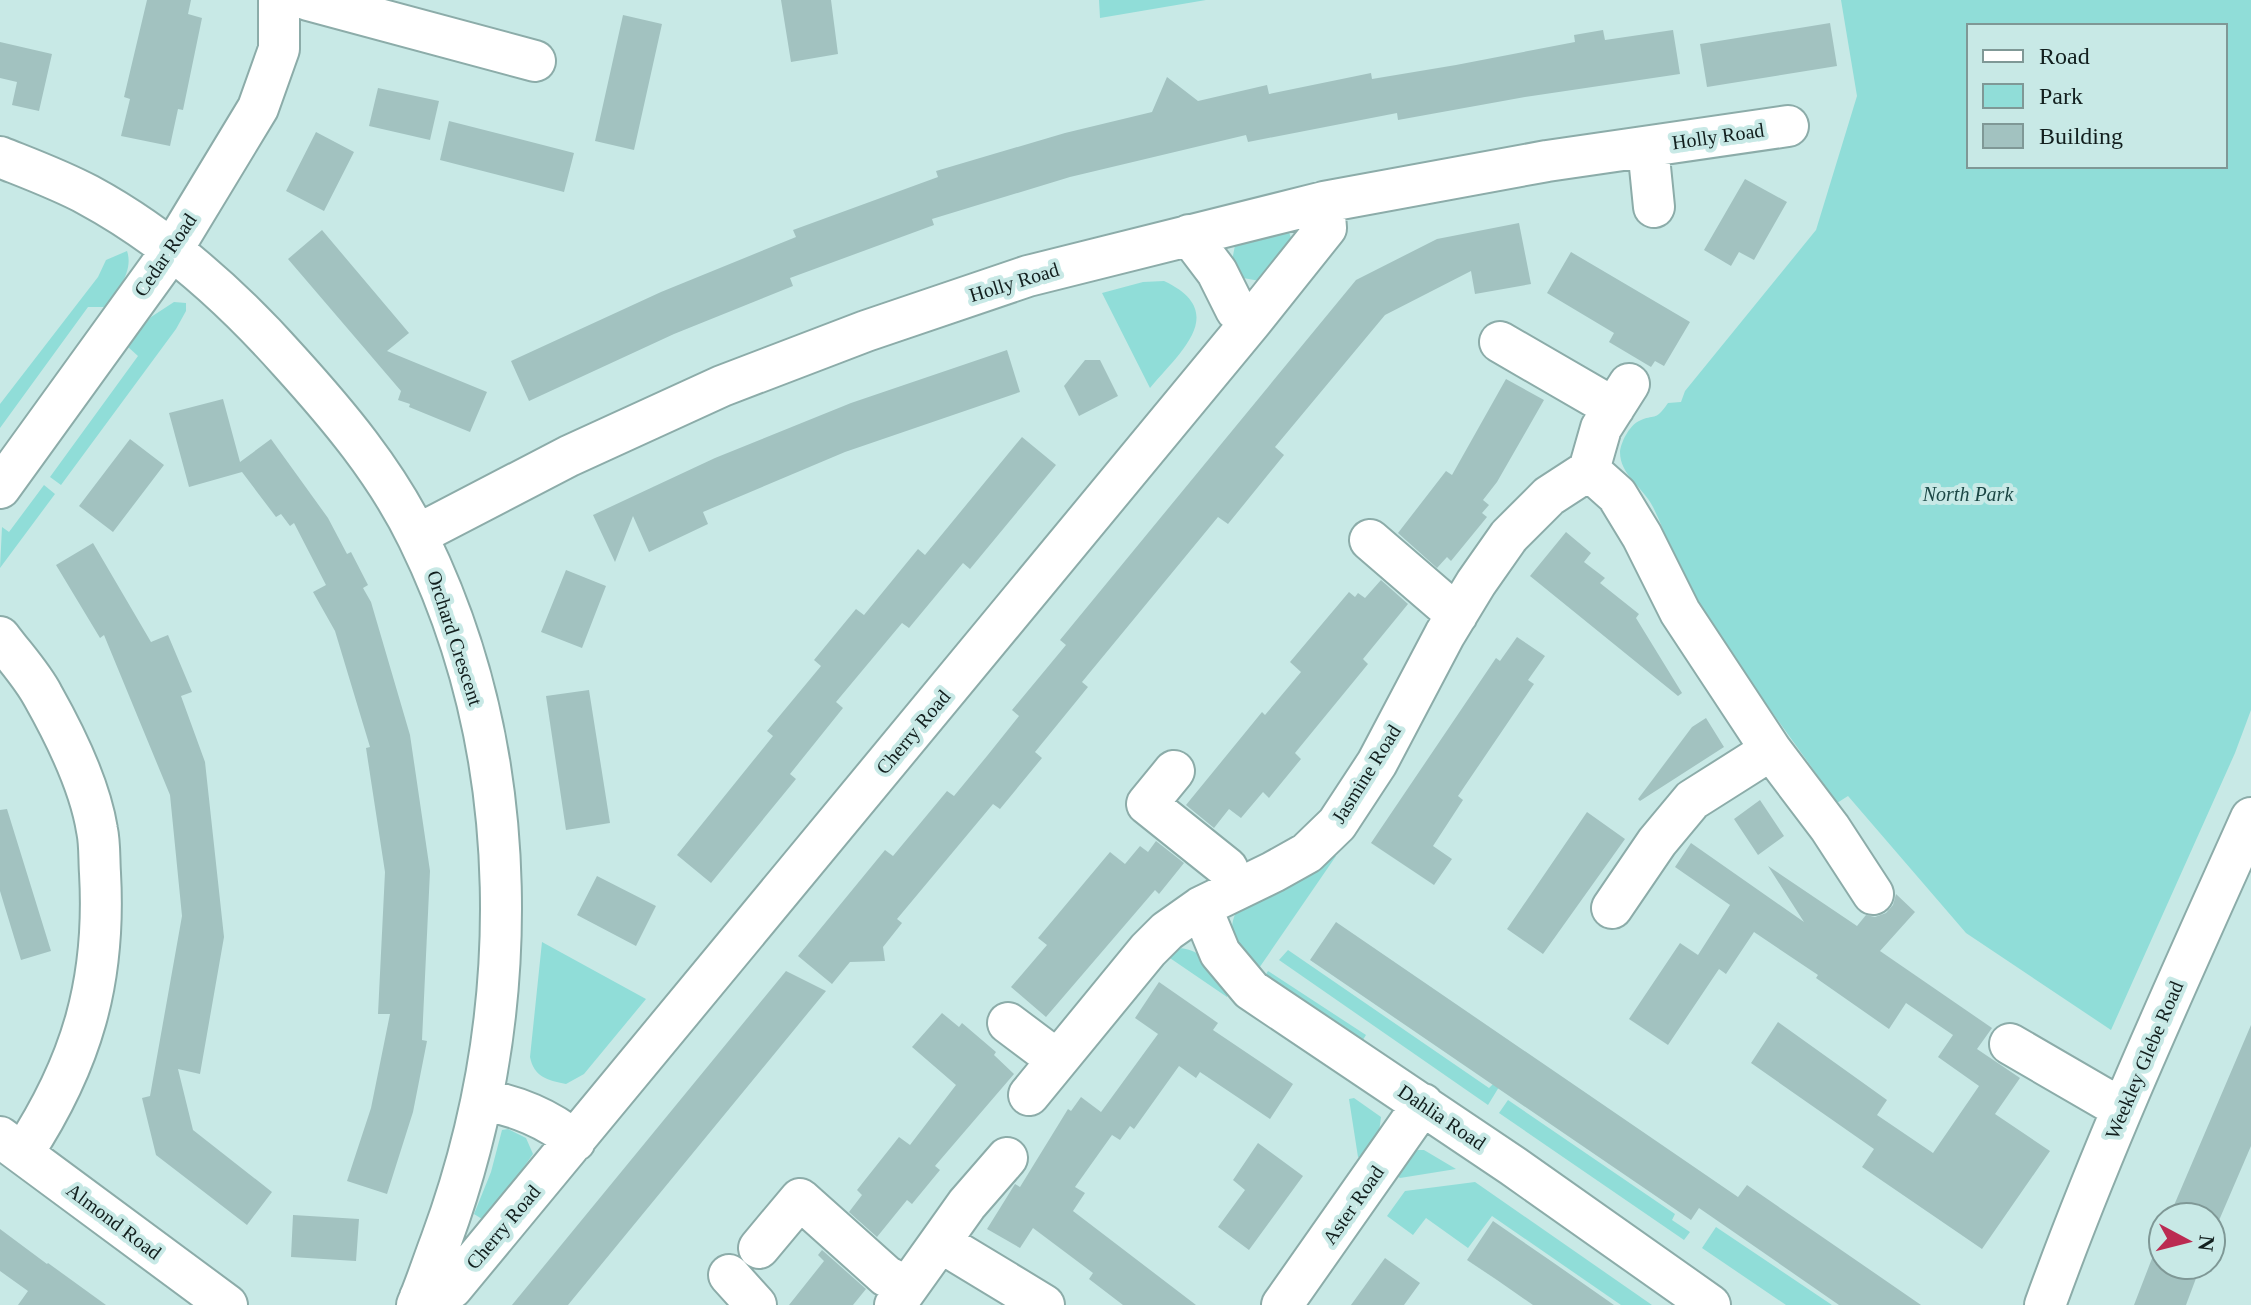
<svg xmlns="http://www.w3.org/2000/svg" width="2251" height="1305" viewBox="0 0 2251 1305" font-family="'Times New Roman',serif">
<style>
.green{fill:#90ddd8;fill-rule:evenodd}
.building{fill:#a2c2c0}
.lines{fill:none;stroke-linecap:round;stroke-linejoin:round}
.minor-casing{stroke:#8caca9;stroke-width:44}
.minor{stroke:#fff;stroke-width:40}
.labels{text-anchor:middle;stroke-width:8;stroke-linejoin:round;paint-order:stroke}
.street-label{font-size:20px;fill:#121f1e;stroke:#c8e9e6}
.park-label{font-size:20px;font-style:italic;fill:#1c4745;stroke:#c8e9e6}
</style>
<rect width="100%" height="100%" fill="#c8e9e6"/>
<path class="green" d="M 1099,0 L 1206,0 L 1100,18 Z
M 1841,0 L 2251,0 L 2251,710 L 2235,753 L 2111,1030 L 1966,933 L 1848,796 L 1837,803 C 1788,733 1735,664 1690,591 C 1674,566 1667,534 1653,507 C 1643,487 1620,475 1620,452 C 1621,442 1629,426 1639,421 C 1655,413 1654,423 1668,403 L 1681,402 L 1685,391 L 1816,230 L 1857,96 ZM 1969,26 L 2225,26 L 2225,166 L 1969,166 Z
M 1285,232 L 1289,232 L 1292,241 L 1260,281 L 1243,278 L 1232,261 L 1235,245 Z
M 127,251 C 134,271 117,291 107,307 L 88,307 L 0,428 L 0,404 L 98,277 L 106,260 Z
M 1164,281 C 1230,312 1180,352 1150,388 L 1102,293 L 1143,282 Z
M 174,302 L 186,303 L 186,311 L 176,329 L 61,485 L 50,477 L 138,356 L 127,346 L 151,317 Z
M 44,485 L 55,494 L 0,568 L 2,527 L 9,532 Z
M 1329,856 L 1336,856 L 1257,971 C 1233,955 1224,929 1240,905 Z
M 542,942 L 646,999 L 584,1074 L 566,1084 C 547,1080 534,1077 530,1057 Z
M 1180,948 C 1206,951 1214,970 1230,989 L 1227,997 L 1164,954 L 1169,950 Z
M 1288,950 L 1489,1088 L 1494,1083 L 1499,1087 L 1488,1105 L 1279,960 Z
M 1268,971 L 1366,1035 L 1359,1046 L 1262,980 Z
M 1354,1098 L 1381,1117 L 1378,1140 L 1364,1161 L 1358,1157 L 1349,1099 Z
M 1508,1100 L 1675,1214 L 1672,1220 L 1690,1232 L 1684,1240 L 1499,1113 Z
M 508,1129 L 526,1138 L 533,1154 L 489,1216 L 482,1219 L 474,1214 L 491,1172 L 502,1130 Z
M 1418,1150 L 1424,1150 L 1456,1169 L 1400,1178 L 1393,1173 L 1409,1154 Z
M 1475,1182 L 1652,1305 L 1621,1305 L 1492,1216 L 1468,1248 L 1426,1218 L 1413,1235 L 1387,1216 L 1405,1191 Z
M 1716,1227 L 1832,1305 L 1786,1305 L 1702,1248 Z"/>
<path class="building" d="M 147,0 L 191,0 L 188,14 L 202,18 L 183,110 L 178,109 L 170,146 L 121,136 L 130,99 L 124,97 Z
M 781,0 L 831,0 L 838,54 L 791,62 Z
M 623,15 L 662,24 L 634,150 L 595,141 Z
M 1830,23 L 1837,66 L 1707,87 L 1700,44 Z
M 1603,30 L 1605,40 L 1673,30 L 1680,74 L 1525,97 L 1398,120 L 1397,113 L 1248,142 L 1246,135 L 1070,177 L 932,219 L 934,225 L 790,278 L 793,286 L 674,334 L 529,401 L 511,361 L 661,292 L 796,237 L 793,230 L 938,177 L 936,171 L 1065,133 L 1152,112 L 1167,77 L 1198,101 L 1267,85 L 1269,94 L 1371,73 L 1372,79 L 1456,65 L 1575,42 L 1574,35 Z
M 0,42 L 52,54 L 39,111 L 12,105 L 17,82 L 0,78 Z
M 378,88 L 439,101 L 430,140 L 369,126 Z
M 449,121 L 574,153 L 564,192 L 440,160 Z
M 316,132 L 354,152 L 324,211 L 286,191 Z
M 1745,179 L 1787,202 L 1754,260 L 1739,252 L 1731,266 L 1704,250 Z
M 1519,223 L 1531,284 L 1475,294 L 1471,271 L 1385,315 L 1275,447 L 1284,455 L 1228,524 L 1218,517 L 1082,682 L 1088,687 L 1035,752 L 1042,758 L 1000,809 L 993,804 L 897,919 L 902,923 L 883,947 L 885,961 L 850,962 L 832,984 L 798,956 L 885,850 L 893,856 L 947,791 L 954,796 L 987,756 L 1019,716 L 1012,710 L 1066,645 L 1060,640 L 1356,280 L 1437,239 Z
M 322,230 L 409,333 L 387,351 L 487,392 L 470,432 L 409,407 L 410,404 L 398,400 L 401,391 L 288,259 Z
M 1571,252 L 1690,322 L 1664,366 L 1655,361 L 1651,367 L 1609,342 L 1614,333 L 1547,293 Z
M 1007,350 L 1020,392 L 845,452 L 703,512 L 708,524 L 649,552 L 633,516 L 615,562 L 593,515 L 715,458 L 851,403 Z
M 1085,360 L 1100,360 L 1118,396 L 1079,416 L 1064,386 Z
M 1506,379 L 1544,400 L 1497,482 L 1483,500 L 1489,505 L 1482,513 L 1487,517 L 1451,561 L 1447,557 L 1437,568 L 1398,533 L 1446,471 L 1452,475 Z
M 223,399 L 240,462 L 271,439 L 328,518 L 347,554 L 351,552 L 368,585 L 363,588 L 371,602 L 410,735 L 430,871 L 422,1040 L 427,1041 L 413,1112 L 387,1194 L 347,1181 L 371,1108 L 390,1014 L 378,1014 L 385,872 L 366,748 L 370,747 L 335,631 L 313,592 L 326,585 L 294,523 L 290,526 L 281,514 L 276,517 L 242,472 L 189,487 L 169,413 Z
M 1022,437 L 1056,465 L 970,569 L 963,563 L 909,628 L 902,623 L 836,702 L 843,708 L 790,774 L 796,779 L 711,883 L 677,855 L 773,736 L 767,731 L 821,666 L 814,660 L 856,609 L 864,615 L 918,549 L 925,555 Z
M 130,439 L 164,465 L 113,532 L 79,506 Z
M 1566,532 L 1591,553 L 1584,562 L 1605,578 L 1600,583 L 1639,614 L 1636,618 L 1682,693 L 1678,696 L 1530,576 Z
M 93,543 L 151,642 L 168,635 L 192,692 L 181,696 L 205,762 L 224,937 L 200,1074 L 178,1069 L 193,1130 L 272,1192 L 247,1225 L 156,1155 L 142,1098 L 150,1096 L 182,916 L 170,795 L 104,635 L 100,638 L 56,565 Z
M 566,570 L 606,586 L 582,648 L 541,632 Z
M 1381,580 L 1408,604 L 1363,659 L 1368,664 L 1295,753 L 1301,759 L 1269,798 L 1263,792 L 1241,818 L 1229,809 L 1214,828 L 1186,805 L 1262,712 L 1265,715 L 1301,672 L 1290,662 L 1349,592 L 1355,597 L 1358,593 L 1365,598 Z
M 1517,637 L 1545,656 L 1528,680 L 1534,684 L 1458,796 L 1463,800 L 1433,846 L 1452,859 L 1434,885 L 1371,843 L 1496,658 L 1500,661 Z
M 589,690 L 610,823 L 566,830 L 546,696 Z
M 1706,718 L 1724,747 L 1640,801 L 1638,799 L 1692,727 Z
M 1760,800 L 1784,836 L 1758,855 L 1734,819 Z
M 7,809 L 51,951 L 21,960 L 0,891 L 0,810 Z
M 1587,812 L 1625,839 L 1543,954 L 1507,929 Z
M 1156,841 L 1184,863 L 1159,894 L 1155,890 L 1046,1017 L 1011,987 L 1047,945 L 1038,938 L 1110,852 L 1125,864 L 1140,846 L 1148,852 Z
M 1691,843 L 1804,922 L 1768,866 L 1857,926 L 1866,915 L 1875,917 L 1886,913 L 1893,905 L 1896,894 L 1915,912 L 1880,951 L 1992,1028 L 1977,1049 L 2020,1078 L 1995,1114 L 2050,1151 L 1982,1249 L 1862,1167 L 1874,1149 L 1751,1063 L 1778,1022 L 1887,1100 L 1877,1115 L 1933,1153 L 1979,1086 L 1938,1057 L 1953,1035 L 1906,1003 L 1889,1029 L 1816,978 L 1818,975 L 1754,932 L 1726,974 L 1719,969 L 1668,1045 L 1629,1019 L 1680,943 L 1698,955 L 1730,905 L 1675,867 Z
M 597,876 L 656,906 L 636,946 L 577,915 Z
M 1336,922 L 1738,1197 L 1747,1185 L 1921,1305 L 1839,1305 L 1699,1208 L 1691,1220 L 1310,960 Z
M 786,971 L 826,991 L 568,1305 L 512,1305 Z
M 1159,982 L 1218,1023 L 1213,1030 L 1293,1084 L 1270,1119 L 1200,1072 L 1196,1078 L 1179,1066 L 1134,1129 L 1130,1126 L 1120,1140 L 1112,1135 L 1075,1187 L 1085,1193 L 1073,1211 L 1196,1305 L 1123,1305 L 1089,1279 L 1093,1273 L 1033,1228 L 1020,1248 L 987,1229 L 1015,1184 L 1020,1187 L 1068,1109 L 1071,1111 L 1081,1097 L 1101,1112 L 1158,1034 L 1135,1018 Z
M 942,1013 L 959,1027 L 962,1023 L 996,1052 L 994,1055 L 1014,1074 L 935,1166 L 940,1170 L 912,1204 L 907,1200 L 877,1237 L 849,1212 L 862,1195 L 857,1190 L 899,1137 L 910,1145 L 956,1085 L 912,1047 Z
M 2251,1025 L 2251,1146 L 2211,1239 L 2211,1217 L 2169,1217 Z
M 1258,1143 L 1303,1176 L 1249,1250 L 1218,1227 L 1245,1190 L 1233,1180 Z
M 293,1215 L 359,1219 L 356,1261 L 291,1257 Z
M 1493,1221 L 1551,1261 L 1614,1305 L 1533,1305 L 1497,1280 L 1467,1260 Z
M 0,1229 L 47,1264 L 48,1263 L 106,1305 L 18,1305 L 28,1291 L 0,1271 Z
M 2163,1230 L 2163,1265 L 2201,1265 L 2186,1305 L 2134,1305 Z
M 822,1250 L 866,1289 L 853,1305 L 789,1305 L 824,1261 L 818,1255 Z
M 1385,1258 L 1420,1283 L 1404,1305 L 1351,1305 Z"/>
<g class="lines">
<defs>
<path id="minor" d="M 308,0 L 535,61
M 1648,147 L 1654,207
M 0,157 C 30,169 60,180 88,195 C 164,236 232,297 289,361 C 338,415 386,472 418,538 C 525,756 524,1016 441,1241 C 433,1262 426,1284 417,1305
M 1189,235 L 1217,272 L 1236,310 L 1251,322
M 1500,342 L 1614,408
M 1589,470 L 1617,495 L 1642,536 L 1680,612 L 1771,750 L 1830,828 L 1873,894
M 0,488 L 172,250 L 258,108 L 279,49 L 279,0
M 417,535 L 569,456 L 722,386 L 866,331 L 1028,276 L 1324,202 L 1547,161 L 1788,126
M 1370,540 L 1457,615
M 0,637 C 14,656 32,675 43,696 C 65,735 90,786 97,830 C 100,844 99,859 100,873 C 106,981 82,1063 23,1153
M 1174,771 L 1147,804 L 1227,868 L 1236,889
M 1201,907 L 1220,953 L 1251,990 L 1513,1166 L 1710,1305
M 1612,908 L 1657,842 L 1692,800 L 1771,750
M 1008,1023 L 1056,1059
M 2010,1044 L 2122,1109
M 1029,1095 L 1148,950 L 1167,931 L 1201,907 L 1273,872 L 1307,853 L 1337,824 L 1377,763 L 1445,634 L 1476,583 L 1509,536 L 1549,496 L 1589,470 L 1601,428 L 1629,384
M 482,1100 C 515,1105 549,1119 575,1141
M 0,1137 L 227,1305
M 940,1242 L 967,1204 L 1007,1158
M 759,1248 L 800,1199 L 886,1276 L 907,1287
M 729,1275 L 756,1305
M 420,1297 L 452,1288 L 1251,322 L 1326,228 L 1324,202
M 895,1305 L 940,1242 L 1044,1305
M 1282,1305 L 1423,1104
M 2045,1305 C 2105,1139 2179,979 2251,818"/>
</defs>
<use href="#minor" class="minor-casing"/>
<use href="#minor" class="minor"/>
</g>
<g class="labels">
<g class="street-label">
<text transform="translate(1718 136) rotate(-8)" y="7">Holly Road</text>
<text transform="translate(165 255) rotate(-56)" y="7">Cedar Road</text>
<text transform="translate(1014 282) rotate(-17)" y="7">Holly Road</text>
<text transform="translate(455 638) rotate(72)" y="7">Orchard Crescent</text>
<text transform="translate(913 732) rotate(-50)" y="7">Cherry Road</text>
<text transform="translate(1366 774) rotate(-58)" y="7">Jasmine Road</text>
<text transform="translate(2144 1060) rotate(-67)" y="7">Weekley Glebe Road</text>
<text transform="translate(1442 1117) rotate(34)" y="7">Dahlia Road</text>
<text transform="translate(1353 1205) rotate(-55)" y="7">Aster Road</text>
<text transform="translate(114 1221) rotate(37)" y="7">Almond Road</text>
<text transform="translate(503 1227) rotate(-50)" y="7">Cherry Road</text>
</g>
<g class="park-label">
<text x="1968" y="501">North Park</text>
</g>
</g>
<rect x="1967" y="24" width="260" height="144" fill="#c8e9e6" stroke="#7f9896" stroke-width="2"/>
<rect x="1983" y="50" width="40" height="12" fill="#ffffff" stroke="#7f9896" stroke-width="2"/>
<text x="2039" y="64" font-size="24" fill="#121f1e">Road</text>
<rect x="1983" y="84" width="40" height="24" fill="#90ddd8" stroke="#7f9896" stroke-width="2"/>
<text x="2039" y="104" font-size="24" fill="#121f1e">Park</text>
<rect x="1983" y="124" width="40" height="24" fill="#a2c2c0" stroke="#7f9896" stroke-width="2"/>
<text x="2039" y="144" font-size="24" fill="#121f1e">Building</text>
<g transform="translate(2187 1241) rotate(97)"><circle r="38" fill="#c8e9e6" stroke="#7f9896" stroke-width="2"/>
<path d="M0-6L14 30L0 20L-14 30Z" fill="#bb2b52"/>
<text y="-12" font-size="22" font-weight="bold" text-anchor="middle" fill="#121f1e">N</text>
</g>
</svg>
